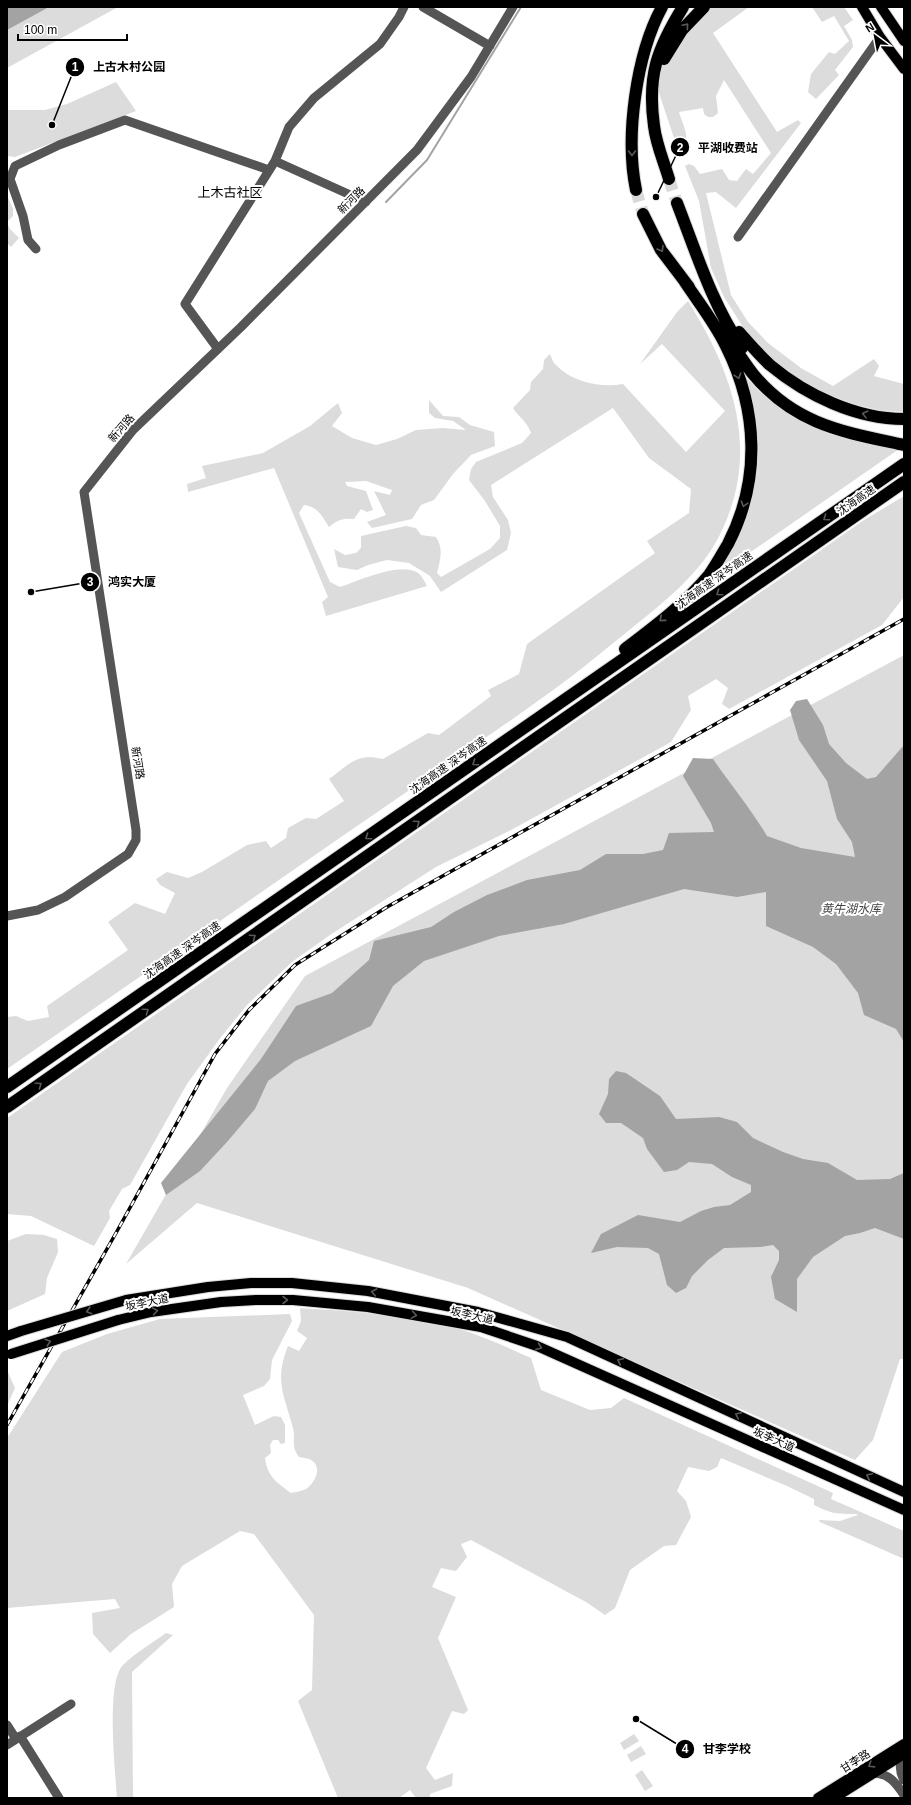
<svg xmlns="http://www.w3.org/2000/svg" width="911" height="1805" viewBox="0 0 911 1805" font-family="Arial,'Noto Sans SC',sans-serif">
<style>
.green{fill:#dcdcdc}
.water{fill:#a3a3a3}
.lines{fill:none;stroke-linecap:round;stroke-linejoin:round}
.stream{stroke:#a3a3a3;stroke-width:2}
.highway-tunnel{stroke:#d9d9d9;stroke-width:12;stroke-dasharray:12 6;stroke-linecap:butt}
.major-casing{stroke:#dbdbdb;stroke-width:12}
.highway-casing{stroke:#dbdbdb;stroke-width:14}
.minor{stroke:#555;stroke-width:9}
.major{stroke:#000;stroke-width:10}
.highway{stroke:#000;stroke-width:12}
.rail-casing{stroke:#000;stroke-width:3.5}
.rail{stroke:#fff;stroke-width:2;stroke-dasharray:6;stroke-linecap:butt}
.major-bridge-casing{stroke:#dbdbdb;stroke-width:12;stroke-linecap:butt}
.major-bridge{stroke:#000;stroke-width:10}
.oneway{stroke:#595959}
.labels{text-anchor:middle;stroke-width:4;stroke-linejoin:round;paint-order:stroke}
.street-label{font-size:11px;fill:#000;stroke:#fff}
.water-label{font-size:12px;font-style:italic;fill:#444;stroke:#fff}
.quarter-label{font-size:13px;fill:#000;stroke:#fff}
.leader{fill:none;stroke:#000;stroke-width:1.5}
.callout-dot{fill:#000;stroke:#fff;stroke-width:1.5}
.mark-label{font-size:12px;text-anchor:middle;font-weight:bold;fill:#fff}
.callout-label{font-size:12px;text-anchor:middle;font-weight:bold;fill:#000;stroke:#fff;stroke-width:4;stroke-linejoin:round;paint-order:stroke}
</style>
<rect width="100%" height="100%" fill="#fff"/>
<path class="green" d="M 7,7 L 118,7 L 7,68 Z
M 699,7 L 749,7 L 713,33 L 777,132 L 798,120 L 801,123 L 736,208 L 716,192 L 706,193 L 731,295 L 748,322 L 768,343 L 801,368 L 833,386 L 874,359 L 879,366 L 874,376 L 904,384 L 904,412 L 879,410 L 854,404 L 825,393 L 798,380 L 776,363 L 750,338 L 724,297 L 711,268 L 699,201 L 685,166 L 689,164 L 694,166 L 700,174 L 722,169 L 729,180 L 737,181 L 746,169 L 753,174 L 771,153 L 724,80 L 716,96 L 718,113 L 713,117 L 708,117 L 704,114 L 703,108 L 679,112 C 683,125 691,139 684,152 L 679,153 L 660,96 L 657,83 L 659,69 Z
M 812,7 L 844,7 L 853,20 L 844,26 L 852,40 L 853,47 L 835,70 L 839,75 L 816,99 L 808,92 L 811,74 L 829,52 L 835,54 L 849,41 L 834,16 L 822,22 Z
M 116,82 L 136,111 L 15,157 L 7,156 L 7,110 L 45,110 L 67,104 Z
M 7,195 L 13,209 L 13,216 L 7,222 Z
M 7,223 L 10,229 L 19,238 L 11,247 L 7,243 Z
M 688,301 C 732,371 760,448 723,528 C 703,574 660,605 622,636 C 604,650 587,665 568,679 C 516,718 461,754 408,791 C 274,883 141,976 7,1069 L 7,1017 L 16,1016 L 28,1021 L 49,1017 L 47,1006 L 128,950 L 108,922 L 135,903 L 165,914 L 175,893 L 160,885 L 156,879 L 167,872 L 188,878 L 202,872 L 247,845 L 266,841 L 271,848 L 286,838 L 288,828 L 306,818 L 316,819 L 344,801 L 329,779 C 350,764 356,753 383,759 L 428,733 L 439,735 L 491,696 L 488,690 L 519,674 L 527,644 L 655,553 L 647,541 L 689,513 L 691,489 L 649,458 L 613,408 L 491,485 L 493,497 L 508,520 L 511,533 L 507,550 L 441,592 L 430,576 L 409,563 L 387,560 L 368,565 L 357,570 L 338,567 L 334,549 L 345,555 L 356,553 L 361,548 L 361,536 L 406,526 L 416,528 L 421,535 L 436,537 C 444,549 440,560 437,573 L 441,577 L 490,549 L 500,538 L 500,526 L 485,501 L 469,480 L 471,469 L 476,462 L 522,443 L 531,433 C 526,420 520,419 513,408 L 530,390 L 531,382 L 543,369 L 544,360 L 550,354 C 552,358 553,363 556,365 C 572,382 601,388 623,384 L 686,452 L 725,411 L 662,344 L 640,364 L 677,312 Z
M 742,373 L 760,392 L 780,408 L 902,447 L 706,583 L 752,485 Z
M 429,400 L 443,416 L 459,417 L 470,425 L 494,432 L 495,446 L 471,455 L 453,474 L 434,500 L 421,505 L 412,519 L 372,528 L 367,522 L 386,515 L 374,491 L 390,495 L 392,490 L 366,481 L 345,482 L 347,486 L 366,491 L 373,510 L 367,512 L 361,509 L 354,519 C 343,518 337,520 329,527 C 322,516 318,507 304,505 L 299,513 L 330,582 L 340,587 C 358,581 401,561 418,573 C 422,576 425,582 427,586 L 326,616 L 322,602 L 328,597 L 274,468 L 188,492 L 187,484 L 206,478 L 202,466 L 263,453 L 310,426 L 338,403 L 342,413 L 332,426 L 352,438 L 376,445 L 397,439 L 416,430 L 443,428 L 466,430 L 453,421 L 435,418 L 429,413 Z
M 904,496 L 904,597 L 882,625 L 729,709 L 722,704 L 728,688 L 716,679 L 688,696 L 691,710 L 671,742 L 513,829 L 436,867 L 330,935 L 292,962 L 247,1005 L 221,1037 L 187,1084 L 130,1185 L 122,1189 L 109,1211 L 110,1218 L 94,1246 L 31,1216 L 7,1214 L 7,1118 L 864,520 Z
M 904,655 L 904,1359 L 900,1359 L 873,1440 L 855,1460 L 468,1288 L 197,1203 L 126,1264 L 227,1088 L 305,976 Z
M 26,1234 L 44,1235 L 57,1239 L 58,1252 L 47,1278 L 45,1294 L 7,1311 L 7,1241 Z
M 300,1308 C 350,1311 400,1315 448,1326 C 477,1333 504,1346 531,1358 L 541,1390 L 590,1410 L 611,1408 L 624,1398 L 833,1493 L 831,1499 L 904,1531 L 904,1559 L 820,1522 L 819,1520 L 840,1521 L 858,1515 L 857,1514 C 837,1514 832,1514 814,1505 L 814,1499 L 787,1486 L 721,1458 L 717,1467 L 709,1471 L 688,1467 L 677,1491 L 686,1501 L 691,1517 L 676,1545 L 664,1546 L 630,1570 L 615,1608 L 605,1615 L 586,1602 L 471,1540 L 461,1544 L 467,1557 L 456,1571 L 441,1568 L 432,1587 L 456,1597 L 438,1638 L 468,1710 L 464,1714 L 452,1711 L 426,1768 L 435,1780 L 453,1773 L 452,1786 L 430,1794 L 430,1798 L 416,1798 L 410,1790 L 399,1798 L 338,1798 L 298,1701 L 312,1690 L 314,1615 L 254,1534 L 240,1531 L 182,1566 L 172,1584 L 174,1607 L 131,1634 L 110,1653 L 93,1634 L 92,1613 L 120,1608 L 115,1599 L 7,1608 L 7,1438 L 62,1352 L 107,1334 L 160,1319 L 290,1314 L 292,1321 L 272,1360 L 270,1379 L 264,1386 L 243,1395 L 255,1425 L 274,1416 L 281,1417 L 285,1425 L 285,1443 L 281,1444 L 278,1440 L 273,1440 L 270,1445 L 271,1453 L 265,1458 C 267,1476 277,1483 291,1493 C 296,1492 302,1491 306,1489 C 315,1483 323,1467 311,1460 C 308,1458 303,1458 299,1457 C 290,1445 296,1440 293,1428 C 284,1394 274,1381 288,1346 L 299,1351 L 307,1338 L 297,1331 L 301,1321 Z
M 7,1370 L 15,1388 L 7,1406 Z
M 166,1633 L 173,1635 L 132,1672 L 133,1798 L 117,1798 C 115,1770 107,1692 120,1669 C 126,1659 155,1641 166,1633 Z
M 634,1734 L 639,1741 L 624,1750 L 620,1743 Z
M 641,1746 L 646,1754 L 631,1762 L 627,1755 Z
M 642,1770 L 653,1786 L 645,1791 L 635,1775 Z"/>
<path class="water" d="M 7,7 L 49,7 L 7,30 Z
M 807,699 L 823,725 L 829,744 L 846,763 L 867,779 L 876,777 L 904,745 L 904,1042 L 896,1029 L 864,1015 L 858,993 L 836,964 L 813,947 L 766,926 L 766,892 L 737,897 L 684,889 L 564,924 L 499,936 L 424,961 L 393,986 L 371,1026 L 295,1061 L 268,1081 L 255,1109 L 227,1142 L 200,1171 L 166,1195 L 161,1183 L 261,1059 L 296,1006 L 332,993 L 369,960 L 374,941 L 431,927 L 454,912 L 487,895 L 527,880 L 580,870 L 606,854 L 643,854 L 663,850 L 669,833 L 714,832 L 711,823 L 683,776 L 693,758 L 713,759 C 731,785 751,809 767,836 L 801,848 L 855,857 L 852,842 L 837,819 L 827,781 L 799,740 L 790,710 L 796,701 Z
M 616,1071 L 626,1073 L 660,1096 L 676,1119 L 719,1117 L 737,1122 L 753,1138 L 783,1152 L 803,1159 L 828,1163 L 857,1180 L 890,1179 L 904,1173 L 904,1239 L 875,1228 L 860,1233 L 845,1236 L 813,1257 L 797,1279 L 797,1312 L 775,1299 L 771,1277 L 779,1260 L 779,1251 L 773,1245 L 760,1247 L 724,1248 L 708,1260 L 692,1276 L 686,1288 L 676,1293 L 667,1285 L 659,1254 L 648,1248 L 617,1247 L 591,1253 L 601,1234 L 638,1215 L 680,1222 L 701,1211 L 714,1207 L 730,1205 L 751,1192 L 751,1185 L 732,1177 L 712,1164 L 689,1162 L 677,1170 L 664,1172 L 647,1149 L 643,1138 L 621,1123 L 606,1123 L 599,1114 L 608,1094 L 609,1079 Z"/>
<g class="lines">
<path class="stream" d="M 386,202 L 427,160 L 521,7"/>
<path class="highway-tunnel" d="M 669,179 L 677,203
M 636,190 L 643,214"/>
<defs>
<path id="major" d="M 862,7 L 880,37 L 904,69
M 881,7 L 904,41
M 126,1300 L 208,1287 L 251,1283 L 292,1283 L 368,1291 L 478,1312 L 567,1337 L 904,1492
M 118,1320 L 151,1312 L 221,1302 L 256,1300 L 293,1300 L 368,1307 L 481,1327 L 537,1346 L 904,1510
M 7,1336 L 21,1331
M 818,1798 L 904,1744
M 834,1798 L 904,1754"/>
<path id="highway" d="M 664,59 L 682,30 L 704,7
M 669,179 C 664,162 656,144 654,126 C 647,76 657,49 683,7
M 636,190 C 625,137 636,55 662,7
M 677,203 C 696,252 712,304 742,348
M 643,214 L 661,250 L 689,287
M 739,332 C 749,343 759,355 770,365 C 806,395 856,419 904,419
M 730,342 C 738,352 745,364 753,374 C 795,425 844,432 904,445
M 625,649 C 654,627 686,603 709,575 C 716,565 722,554 728,544 C 761,480 758,410 726,346 C 715,323 699,303 685,282
M 7,1087 L 904,464
M 7,1107 L 904,482"/>
</defs>
<use href="#major" class="major-casing"/>
<use href="#highway" class="highway-casing"/>
<path class="minor" d="M 423,7 L 490,46
M 275,161 L 366,202
M 738,237 L 880,37
M 36,249 L 28,240 L 23,216 L 10,179 L 15,166 L 59,145 L 125,120 L 269,170
M 218,349 L 185,304 L 275,161 L 289,127 L 314,98 L 380,44 L 399,17 L 404,7
M 7,916 L 38,910 L 65,897 L 128,854 L 136,840 L 136,830 L 84,492 L 133,430 L 241,327 L 417,150 L 471,77 L 513,7
M 7,1725 L 16,1739
M 20,1736 L 59,1798
M 7,1745 L 71,1704
M 904,1754 C 899,1763 899,1771 904,1780
M 873,1773 C 889,1773 896,1783 904,1795"/>
<use href="#major" class="major"/>
<use href="#highway" class="highway"/>
<defs>
<path id="rail" d="M 7,1425 L 116,1233 L 215,1054 L 249,1010 L 295,965 L 387,907 L 904,619"/>
</defs>
<use href="#rail" class="rail-casing"/>
<use href="#rail" class="rail"/>
<defs>
<path id="major-bridge" d="M 21,1331 L 126,1300
M 11,1354 L 118,1320"/>
</defs>
<use href="#major-bridge" class="major-bridge-casing"/>
<use href="#major-bridge" class="major-bridge"/>
</g>
<defs><path id="oneway-chevron" d="M-2-3.5L2.5 0L-2 3.5" fill="none" stroke-width="1.6" stroke-linecap="round" stroke-linejoin="round"/></defs>
<g class="oneway">
<use href="#oneway-chevron" transform="translate(686 26) rotate(-49)"/>
<use href="#oneway-chevron" transform="translate(632 153) rotate(90)"/>
<use href="#oneway-chevron" transform="translate(661 249) rotate(59)"/>
<use href="#oneway-chevron" transform="translate(738 376) rotate(72)"/>
<use href="#oneway-chevron" transform="translate(865 414) rotate(-166)"/>
<use href="#oneway-chevron" transform="translate(744 504) rotate(108)"/>
<use href="#oneway-chevron" transform="translate(826 518) rotate(145)"/>
<use href="#oneway-chevron" transform="translate(719 593) rotate(145)"/>
<use href="#oneway-chevron" transform="translate(662 619) rotate(140)"/>
<use href="#oneway-chevron" transform="translate(475 763) rotate(145)"/>
<use href="#oneway-chevron" transform="translate(417 823) rotate(-35)"/>
<use href="#oneway-chevron" transform="translate(368 837) rotate(145)"/>
<use href="#oneway-chevron" transform="translate(253 937) rotate(-35)"/>
<use href="#oneway-chevron" transform="translate(146 1011) rotate(-35)"/>
<use href="#oneway-chevron" transform="translate(39 1085) rotate(-35)"/>
<use href="#oneway-chevron" transform="translate(374 1292) rotate(-169)"/>
<use href="#oneway-chevron" transform="translate(285 1300)"/>
<use href="#oneway-chevron" transform="translate(89 1311) rotate(164)"/>
<use href="#oneway-chevron" transform="translate(155 1311) rotate(-10)"/>
<use href="#oneway-chevron" transform="translate(414 1315) rotate(10)"/>
<use href="#oneway-chevron" transform="translate(48 1342) rotate(-17)"/>
<use href="#oneway-chevron" transform="translate(539 1347) rotate(22)"/>
<use href="#oneway-chevron" transform="translate(620 1361) rotate(-155)"/>
<use href="#oneway-chevron" transform="translate(738 1415) rotate(-155)"/>
<use href="#oneway-chevron" transform="translate(869 1476) rotate(-155)"/>
<use href="#oneway-chevron" transform="translate(871 1765) rotate(148)"/>
</g>
<g class="labels">
<g class="street-label">
<text transform="translate(351 200) rotate(-45)" y="4">新河路</text>
<text transform="translate(121 428) rotate(-49)" y="4">新河路</text>
<text transform="translate(856 500) rotate(-35)" y="4">沈海高速</text>
<text transform="translate(714 580) rotate(-35)" y="4">沈海高速 深岑高速</text>
<text transform="translate(138 763) rotate(81)" y="4">新河路</text>
<text transform="translate(448 765) rotate(-35)" y="4">沈海高速 深岑高速</text>
<text transform="translate(182 950) rotate(-35)" y="4">沈海高速 深岑高速</text>
<text transform="translate(147 1302) rotate(-12)" y="4">坂李大道</text>
<text transform="translate(472 1315) rotate(13)" y="4">坂李大道</text>
<text transform="translate(774 1439) rotate(24)" y="4">坂李大道</text>
<text transform="translate(855 1761) rotate(-32)" y="4">甘李路</text>
</g>
<g class="water-label">
<text x="851" y="913">黄牛湖水库</text>
</g>
<g class="quarter-label">
<text x="230" y="197">上木古社区</text>
</g>
</g>
<path class="leader" d="M52 125L75 67M656 197L680 147M31 592L90 582M636 1719L685 1749"/>
<g class="callout-dot">
<circle cx="52" cy="125" r="4"/>
<circle cx="656" cy="197" r="4"/>
<circle cx="31" cy="592" r="4"/>
<circle cx="636" cy="1719" r="4"/>
<circle cx="75" cy="67" r="10"/>
<circle cx="680" cy="147" r="10"/>
<circle cx="90" cy="582" r="10"/>
<circle cx="685" cy="1749" r="10"/>
</g>
<g class="mark-label">
<text x="75" y="71">1</text>
<text x="680" y="152">2</text>
<text x="90" y="586">3</text>
<text x="685" y="1753">4</text>
</g>
<g class="callout-label">
<text x="129" y="71">上古木村公园</text>
<text x="728" y="152">平湖收费站</text>
<text x="132" y="586">鸿实大厦</text>
<text x="727" y="1753">甘李学校</text>
</g>
<rect width="911" height="1805" fill="none" stroke="#000000" stroke-width="16"/>
<g transform="translate(875 36) rotate(328)" stroke="#ffffff" stroke-width="3" paint-order="stroke">
<path d="M0-3L7 15L0 10L-7 15Z" fill="#000000"/>
<text y="-6" font-size="11" font-weight="bold" text-anchor="middle" fill="#000000">N</text>
</g>
<path d="M18 34v6h109v-6" fill="none" stroke="#000000" stroke-width="2"/>
<text x="24" y="34" font-size="12" fill="#000000" stroke="#ffffff" stroke-width="3" paint-order="stroke">100 m</text>
</svg>
